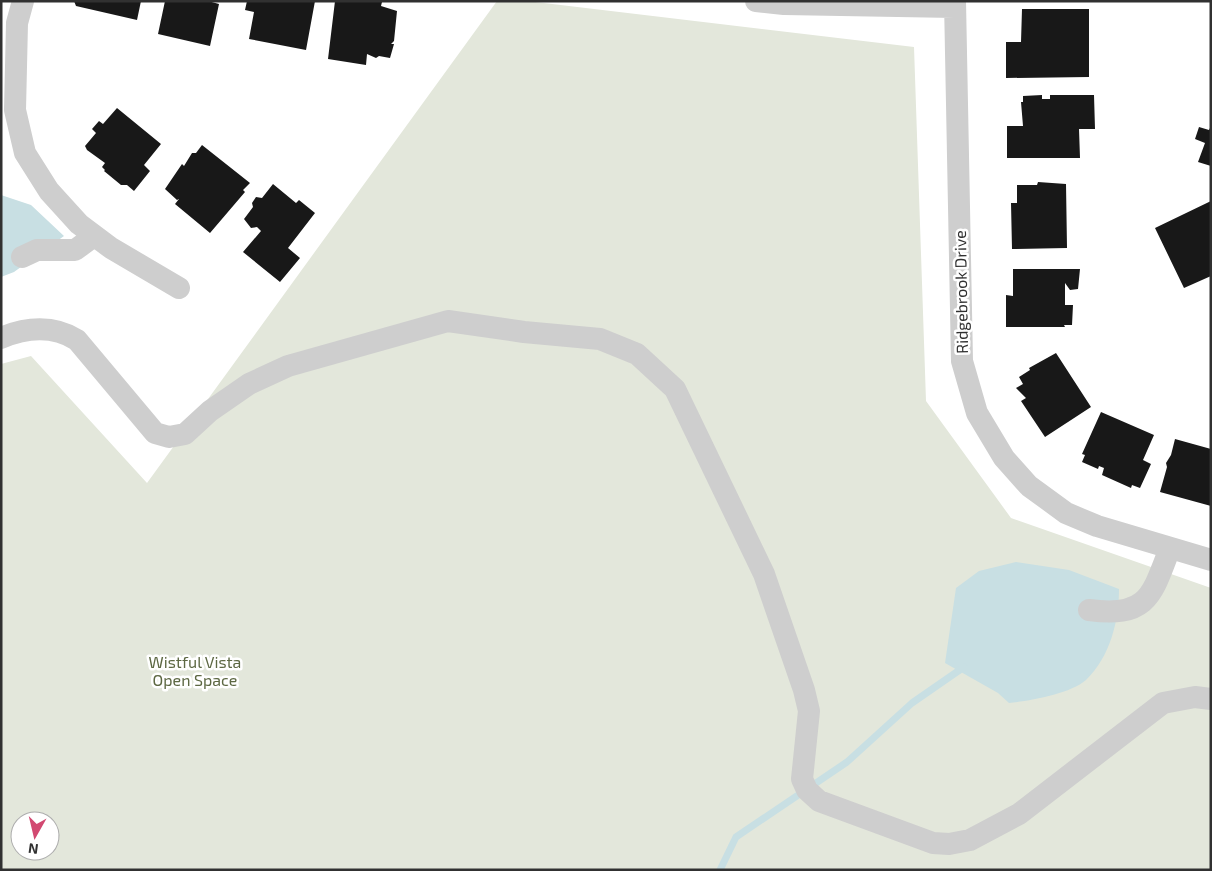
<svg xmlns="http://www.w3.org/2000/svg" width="1212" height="871" viewBox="0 0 1212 871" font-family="'Exo 2',sans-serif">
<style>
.green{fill:#e3e7db;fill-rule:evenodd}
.water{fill:#c8dfe3}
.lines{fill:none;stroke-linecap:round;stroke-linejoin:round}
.stream{stroke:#c8dfe3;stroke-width:7}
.building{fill:#181818}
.minor{stroke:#cecece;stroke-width:22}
.labels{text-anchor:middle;stroke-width:5;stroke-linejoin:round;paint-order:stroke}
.street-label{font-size:16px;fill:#313131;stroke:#fff}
.park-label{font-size:16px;fill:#5d6843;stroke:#fff}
</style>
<rect width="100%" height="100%" fill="#fff"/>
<path class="green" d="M 497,1 L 527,1 L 914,47 L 926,401 L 1011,518 L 1211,588 L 1211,870 L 1,870 L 1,364 L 31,356 L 147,483 ZM 20,821 L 50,821 L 50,851 L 20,851 Z"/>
<path class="water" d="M 1,195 L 31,205 L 64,236 L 14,272 L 1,277 Z
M 1016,562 L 1069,570 L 1119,589 C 1119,621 1110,657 1086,680 C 1070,694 1029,701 1009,703 L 998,693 L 945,663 L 956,588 L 979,571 Z"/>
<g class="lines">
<path class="stream" d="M 720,870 L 736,837 L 847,762 L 912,703 L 964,667"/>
</g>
<path class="building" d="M 74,1 L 141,1 L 137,20 L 76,6 Z
M 165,1 L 208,1 L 219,4 L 210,46 L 158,34 Z
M 247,1 L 315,1 L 306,50 L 249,39 L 254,12 L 245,10 Z
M 335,1 L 379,1 L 382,2 L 381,6 L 397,11 L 394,41 L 391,44 L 394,44 L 390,58 L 379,56 L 376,58 L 367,54 L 366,65 L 328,59 Z
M 1022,9 L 1089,9 L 1089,77 L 1006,78 L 1006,42 L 1021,42 Z
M 1042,95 L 1042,99 L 1050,99 L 1050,95 L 1094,95 L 1095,129 L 1079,129 L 1080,158 L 1007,158 L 1007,126 L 1023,126 L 1021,102 L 1023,102 L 1023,96 Z
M 117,108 L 161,144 L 144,165 L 150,171 L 134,191 L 127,185 L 121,185 L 104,171 L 105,170 L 102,167 L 105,163 L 87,150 L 85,146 L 96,133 L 92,129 L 99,121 L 103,124 Z
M 1211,126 L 1211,166 L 1198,162 L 1205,143 L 1195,139 L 1199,127 L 1209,130 Z
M 202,145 L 250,183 L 243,190 L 245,192 L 210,233 L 175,204 L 179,199 L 177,200 L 165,189 L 182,164 L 184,166 L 192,153 L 196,153 Z
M 1038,182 L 1066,184 L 1067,248 L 1012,249 L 1011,203 L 1017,203 L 1017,185 L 1037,185 Z
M 273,184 L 296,203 L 299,200 L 315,213 L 288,248 L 300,258 L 280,282 L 243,252 L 261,231 L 257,227 L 251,228 L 244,219 L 253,207 L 252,203 L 256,197 L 262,198 Z
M 1211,201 L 1211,276 L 1184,288 L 1155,228 Z
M 1013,269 L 1080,269 L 1078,289 L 1070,290 L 1065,283 L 1065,305 L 1073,305 L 1072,325 L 1064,325 L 1065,327 L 1006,327 L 1006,295 L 1013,296 Z
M 1056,353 L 1091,407 L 1045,437 L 1021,401 L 1026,398 L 1016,388 L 1023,384 L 1019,377 L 1030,370 L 1029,368 Z
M 1101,412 L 1154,435 L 1143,460 L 1151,464 L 1140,488 L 1132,485 L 1131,488 L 1102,475 L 1104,468 L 1099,466 L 1098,469 L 1082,462 L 1085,455 L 1082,454 Z
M 1175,439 L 1211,449 L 1211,506 L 1160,492 L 1167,467 L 1166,463 L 1171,455 Z"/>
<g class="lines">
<path class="minor" d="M 23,1 L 17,23 L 15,110 L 25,153 L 49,191 L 79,224 L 111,248 L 179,288
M 756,1 L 784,4 L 955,7
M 955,1 L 962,361 L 977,413 L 1004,458 L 1029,486 L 1066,513 L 1097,526 L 1211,560
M 22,257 L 37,250 L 75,250 L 94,236
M 1,338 C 26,327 54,325 77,340 L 155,433 L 169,437 L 185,434 L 210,411 L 249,384 L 288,366 L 448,321 L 524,332 L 600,339 L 637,354 L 675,389 L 764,574 L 804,690 L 809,711 L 802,779 L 807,790 L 819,801 L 933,843 L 949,844 L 970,840 L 1019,814 L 1163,703 L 1195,697 L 1211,699
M 1089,610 C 1148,618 1152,595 1170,548"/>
</g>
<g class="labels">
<g class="street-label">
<text transform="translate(961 292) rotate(-91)" y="6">Ridgebrook Drive</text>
</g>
<g class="park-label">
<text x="195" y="668">Wistful Vista<tspan x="195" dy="18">Open Space</tspan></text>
</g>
</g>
<rect width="1212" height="871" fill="none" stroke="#313131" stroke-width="5"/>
<g transform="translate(35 836) rotate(188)"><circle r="24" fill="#ffffff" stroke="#adadad"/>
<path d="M0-4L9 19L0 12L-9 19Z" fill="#d24971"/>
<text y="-8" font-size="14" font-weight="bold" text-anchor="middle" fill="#313131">N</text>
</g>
</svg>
